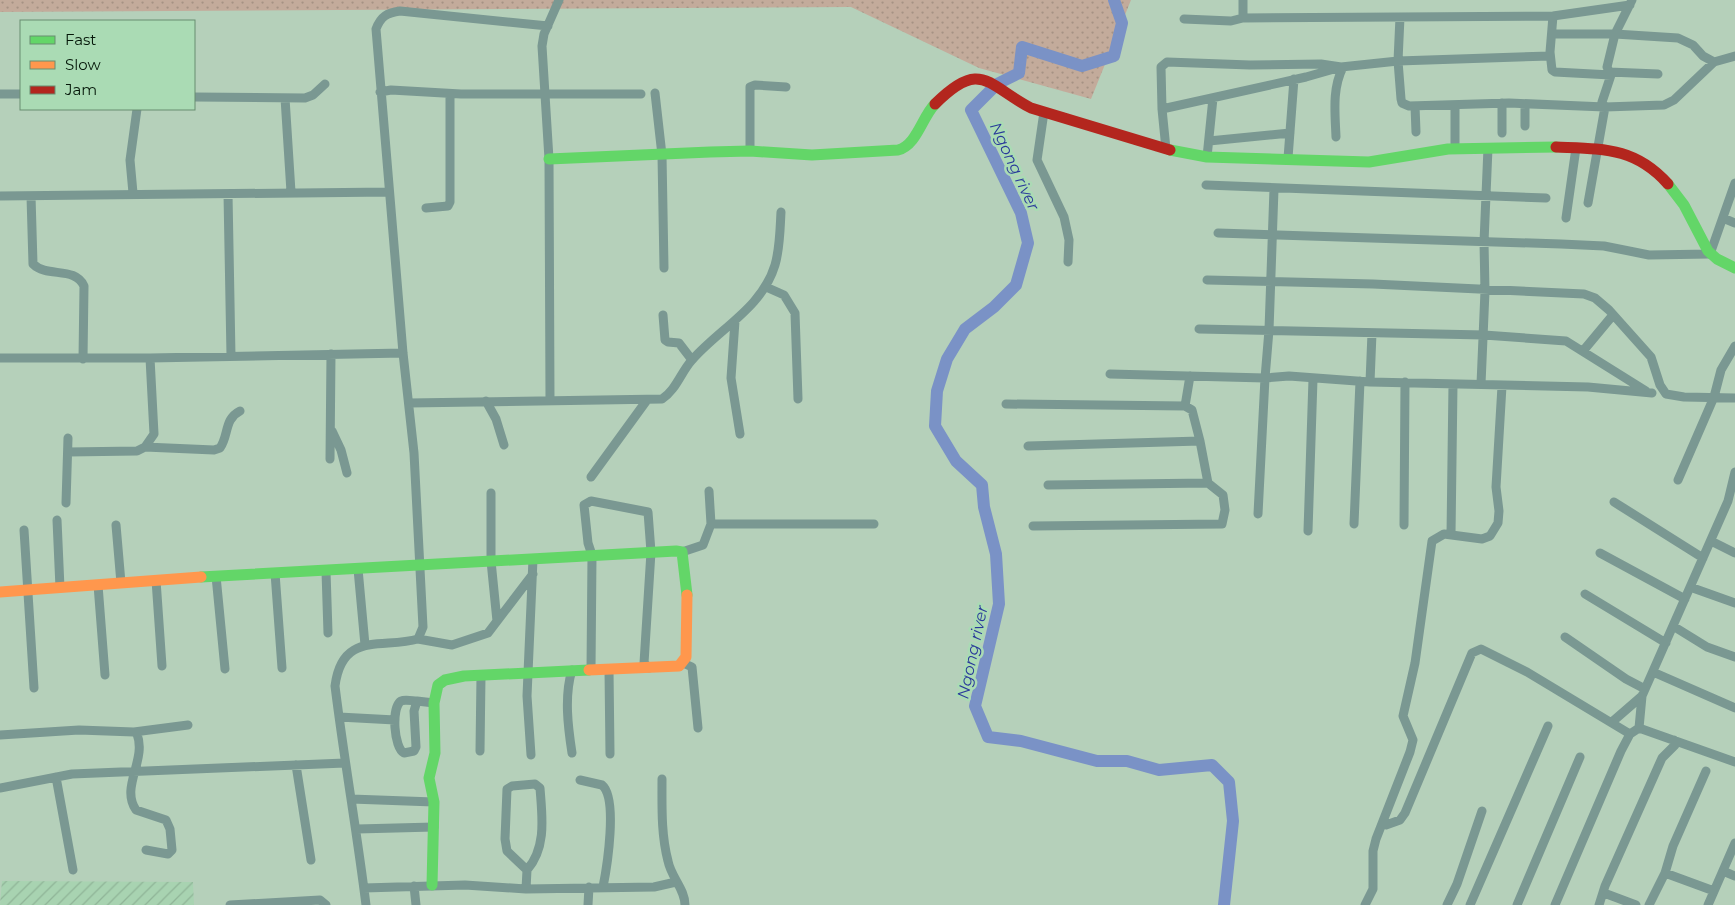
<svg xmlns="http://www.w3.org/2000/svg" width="1735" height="905" viewBox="0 0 1735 905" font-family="Montserrat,sans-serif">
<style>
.industrial{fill:url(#industrial-furrows)}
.grass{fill:url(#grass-dots)}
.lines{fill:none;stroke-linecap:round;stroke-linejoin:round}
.river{stroke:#7a92c6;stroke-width:12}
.street{stroke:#7a9892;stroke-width:9}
.fast{stroke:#63d668;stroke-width:11}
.slow{stroke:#ff974d;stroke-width:11}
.jam{stroke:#b3261e;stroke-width:11}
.labels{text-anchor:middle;stroke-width:5;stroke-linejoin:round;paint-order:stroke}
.water-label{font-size:16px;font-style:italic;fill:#29389a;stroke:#aadbb4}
</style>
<defs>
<pattern id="industrial-furrows" width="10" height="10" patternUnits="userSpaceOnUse" patternTransform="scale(1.25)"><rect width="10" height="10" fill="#a8d3b1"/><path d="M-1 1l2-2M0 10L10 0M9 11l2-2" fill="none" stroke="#8fb497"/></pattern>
<pattern id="grass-dots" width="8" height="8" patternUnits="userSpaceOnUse" patternTransform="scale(1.25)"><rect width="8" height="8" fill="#c3ab9b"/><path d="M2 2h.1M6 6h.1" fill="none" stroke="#a69284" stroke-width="1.8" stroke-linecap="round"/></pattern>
</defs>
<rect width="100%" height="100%" fill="#b5d0ba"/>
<path class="industrial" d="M 2,881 L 193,882 L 194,905 L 0,905 Z"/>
<path class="grass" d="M 0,0 L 1131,0 L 1091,99 L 979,68 L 851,7 L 0,12 Z"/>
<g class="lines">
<path class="river" d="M 1114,0 L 1122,23 L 1114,56 L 1082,66 L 1022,47 L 1019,73 L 997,84 L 971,110 L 1021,213 L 1028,243 L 1016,285 L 994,307 L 965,329 L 947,359 L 937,391 L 935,426 L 956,461 L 982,485 L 984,507 L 996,554 L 999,604 L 975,706 L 988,737 L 1021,741 L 1097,761 L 1127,761 L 1159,770 L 1212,765 L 1229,782 L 1233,821 L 1224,905"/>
<path class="street" d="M 1553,16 L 1550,52 L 1552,70 L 1555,72 L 1611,75
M 1400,17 L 1398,61 L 1401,99 L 1402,103 L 1409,106 L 1509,103 L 1605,107 L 1664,105 L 1674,100 L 1714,62 L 1735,56
M 1243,18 L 1243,0
M 1184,19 L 1231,21 L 1243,18 L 1553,16 L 1630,5
M 1552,34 L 1615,34 L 1678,38 L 1693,45 L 1703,56 L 1714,62
M 1609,72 L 1658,74
M 380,92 L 391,90 L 461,94 L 641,94
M 655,93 L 662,155 L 664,268
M 0,94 L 21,94
M 194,97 L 305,98 L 313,95 L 325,84
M 285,98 L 291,192
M 1415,106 L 1416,132
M 1162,109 L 1306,77 L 1341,67
M 1044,112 L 1037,160 L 1064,217 L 1069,240 L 1068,262
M 1525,126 L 1525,104
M 1502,133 L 1502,103
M 1336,137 C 1335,112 1332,89 1343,67
M 1209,141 L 1290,133
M 1455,143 L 1455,105
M 1166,149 L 1162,109 L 1161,67 L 1167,62 L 1250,65 L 1321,64 L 1341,67 L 1398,61 L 1550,56
M 750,151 L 750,87 L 755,85 L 786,87
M 1207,157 L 1213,98
M 1288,158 L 1294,79
M 1206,185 L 1546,198
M 133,193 L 130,160 L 137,109
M 228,194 L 231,356
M 0,196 L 389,192
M 31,196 L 33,264 C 47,278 75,266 84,286 L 83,359
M 1588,203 L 1605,107 L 1602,102 L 1611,75 L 1607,67 L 1615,34 L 1632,0
M 426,208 L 448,206 L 450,202 L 450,94
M 1566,218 L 1576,148
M 1723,218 L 1735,223
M 1218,233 L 1561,244 L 1604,246 L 1649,255 L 1710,254 L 1735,183
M 1207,280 L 1373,284 L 1584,294 L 1595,298 L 1609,310 L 1651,357 L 1660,385 L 1666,394 L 1684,397 L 1735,398
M 766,287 L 784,295 L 795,313 L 798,399
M 663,315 L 665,340 L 668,342 L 679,343 L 692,360
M 735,321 L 731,378 L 740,434
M 1199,329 L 1484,335 L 1566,341 L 1646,391
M 1583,351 L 1613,315
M 0,358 L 150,358 L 403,353
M 1110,374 L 1265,378 L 1289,376 L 1370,382 L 1588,387 L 1652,393
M 1370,382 L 1372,333
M 1481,384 L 1485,291 L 1484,242 L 1488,148
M 550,400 L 549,159 L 542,46 L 544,34 L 559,0
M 486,401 L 496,419 L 504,445
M 409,403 L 662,399 C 676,390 681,372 692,360 C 720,328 762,308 775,265 C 780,248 780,229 781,212
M 1006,404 L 1185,406
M 332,431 L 341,450 L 347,473
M 1028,446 L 1200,441
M 145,447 L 214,450 L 220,448 C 229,435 224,419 240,411
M 68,452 L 137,451 L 145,447 L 154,434 L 150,358
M 330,459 L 331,354
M 591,477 L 647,400
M 1678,480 L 1714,397 L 1721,370 L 1735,346
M 1048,485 L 1208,483
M 709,491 L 711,524
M 491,493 L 491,561 L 497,621
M 1614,502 L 1703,558
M 66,503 L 68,438
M 1258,514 L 1265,378 L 1269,330 L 1274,189
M 57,520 L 60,588
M 1354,524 L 1360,381
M 116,525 L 121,583
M 1404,525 L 1405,382
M 1033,526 L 1222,524 L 1225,510 L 1223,495 L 1208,483 L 1200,441 L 1192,410 L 1185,406 L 1190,376
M 24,530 L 34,688
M 1308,531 L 1313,379
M 1451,535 L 1453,384
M 1711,541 L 1735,553
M 682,552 L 703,545 L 711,524 L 874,524
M 1600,553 L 1685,599
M 358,569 L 365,645
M 326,571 L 328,633
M 275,573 L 282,668
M 216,576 L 225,669
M 156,580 L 162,666
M 98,585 L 105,675
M 1690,587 L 1735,603
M 1585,594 L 1666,643
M 1673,626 L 1707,647 L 1735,657
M 1565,637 L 1626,679 L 1645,689
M 418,639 L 452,645 L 488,633 L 533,574
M 683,663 L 692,667 L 698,728
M 591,670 L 592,555 L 588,543 L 584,505 L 591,501 L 648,512 L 651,552 L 644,663 L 649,668
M 609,670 L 610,754
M 1653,672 L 1735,708
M 417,701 L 414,711 L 416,747 L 414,751 L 404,753 C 394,748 391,708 401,701 C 405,699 413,701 417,701 L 434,703
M 339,717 L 395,720
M 1612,722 L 1642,696
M 1639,728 L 1735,762
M 134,732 L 137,734 C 147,760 120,787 136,810 L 166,820 L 170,829 L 172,850 L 168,854 L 146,850
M 0,735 L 79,730 L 134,732 L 188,725
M 480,751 L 481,676
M 572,753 C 568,727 564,696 572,670
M 531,755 L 527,696 L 533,559
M 296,765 L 311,860
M 56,777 L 73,870
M 662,779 C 662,807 661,834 668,861 C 671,877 685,889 685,905
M 580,780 L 602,785 C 618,798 607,867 603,887
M 535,784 L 540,788 C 542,816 547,847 527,870 L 507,851 L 505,839 L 507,789 L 512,786 Z
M 0,788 L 72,774 L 345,763
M 351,799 L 434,802
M 1386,825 L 1400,820 L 1405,813 L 1472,653 L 1481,649 L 1527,672 L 1630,734
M 357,829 L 434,827
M 1723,871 L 1735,876
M 1665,873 L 1714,891
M 414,886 L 416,905
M 364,888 L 465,885 L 526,889 L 654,887 L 676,882
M 526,889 L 527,870
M 1604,893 L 1636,905
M 230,905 L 320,900 L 326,905
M 366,905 C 357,832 344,759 335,686 C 342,631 382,649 418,639 L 423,627 L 414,453 L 403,353 L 376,29 C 381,16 387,13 400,11 L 548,26
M 588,905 L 589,887
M 1365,905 L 1373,889 L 1373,851 L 1376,839 L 1410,752 L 1413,740 L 1403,716 L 1415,663 L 1432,541 L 1444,534 L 1482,539 L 1490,536 L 1498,523 L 1499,511 L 1496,487 L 1502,386
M 1447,905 L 1457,884 L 1482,811
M 1470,905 L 1548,726
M 1517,905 L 1580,757
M 1555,905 L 1621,751 L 1630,734 L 1639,728 L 1642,696 L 1728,501 L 1735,472
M 1599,905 L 1605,886 L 1662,758 L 1675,745 L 1674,740
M 1649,905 L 1665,873 L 1673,846 L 1706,771
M 1708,905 L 1735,843"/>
<path class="fast" d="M 1170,150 L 1207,157 L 1369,162 L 1448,149 L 1556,147
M 549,159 L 710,152 L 750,151 L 812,155 L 898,150 C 917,145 922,117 935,104
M 1668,184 L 1684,205 L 1708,251 L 1717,259 L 1735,268
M 201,577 L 676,551 L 682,552 L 687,595
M 432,885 L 434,802 L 429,778 L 435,753 L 434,703 L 438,685 L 445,680 L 464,676 L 589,670"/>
<path class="slow" d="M 0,592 L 201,577
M 589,670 L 679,666 L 686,657 L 687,595"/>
<path class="jam" d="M 935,104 C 981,58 987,85 1031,108 L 1170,150
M 1556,147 C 1603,149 1635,147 1668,184"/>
</g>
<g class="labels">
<g class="water-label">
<text transform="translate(1015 166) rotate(65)" y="6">Ngong river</text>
<text transform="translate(972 652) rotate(-78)" y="6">Ngong river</text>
</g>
</g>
<rect x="20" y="20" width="175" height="90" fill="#aadbb4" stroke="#688d70"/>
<rect x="30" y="36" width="25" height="8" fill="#63d668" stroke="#688d70"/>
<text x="65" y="45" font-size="15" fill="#051709">Fast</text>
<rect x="30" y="61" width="25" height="8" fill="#ff974d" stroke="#688d70"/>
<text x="65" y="70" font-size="15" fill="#051709">Slow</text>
<rect x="30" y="86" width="25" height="8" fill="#b3261e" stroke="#688d70"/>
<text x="65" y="95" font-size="15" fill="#051709">Jam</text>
</svg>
